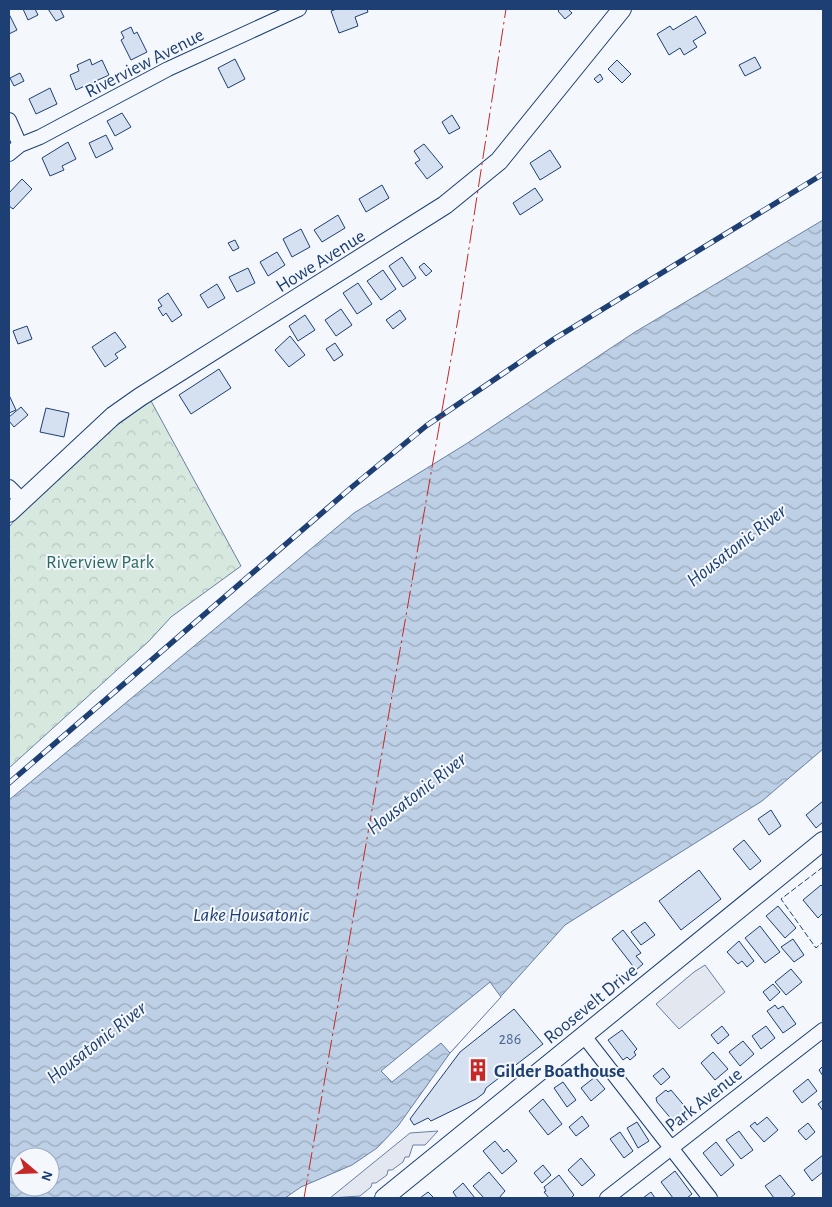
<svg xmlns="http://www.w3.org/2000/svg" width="832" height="1207" viewBox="0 0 832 1207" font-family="'Alegreya Sans',sans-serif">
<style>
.park{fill:url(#park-crowns);stroke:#687fa3}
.parking{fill:#e3e8f0;stroke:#687fa3}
.water{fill:url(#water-waves);stroke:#687fa3;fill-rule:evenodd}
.pier{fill:#f4f7fb;stroke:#687fa3}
.building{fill:#d5e0f0;stroke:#1d3f73}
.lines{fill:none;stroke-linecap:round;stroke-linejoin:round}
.minor-casing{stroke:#1d3f73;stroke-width:16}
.major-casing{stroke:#1d3f73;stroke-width:20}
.minor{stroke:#f4f7fb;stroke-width:14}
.major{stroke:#f4f7fb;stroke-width:18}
.rail-casing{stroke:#1d3f73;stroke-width:5.5}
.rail{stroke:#f4f7fb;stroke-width:4;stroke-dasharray:11;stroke-linecap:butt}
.fence{stroke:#1d3f73;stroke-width:1;stroke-dasharray:6 2.5;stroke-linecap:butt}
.power{stroke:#c62828;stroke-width:1;stroke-dasharray:18 4 2.5 4;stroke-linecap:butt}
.labels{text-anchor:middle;stroke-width:4;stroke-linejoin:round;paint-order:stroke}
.number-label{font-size:16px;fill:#4b6792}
.street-label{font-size:19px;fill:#1d3f73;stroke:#f4f7fb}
.park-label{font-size:19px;fill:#2c6c60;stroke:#f4f7fb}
.poi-label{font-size:19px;font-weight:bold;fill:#1d3f73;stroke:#f4f7fb;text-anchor:start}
.water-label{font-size:20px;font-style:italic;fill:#1d3f73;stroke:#f4f7fb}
</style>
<defs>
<pattern id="park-crowns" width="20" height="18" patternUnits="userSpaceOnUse" patternTransform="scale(1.25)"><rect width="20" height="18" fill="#d7e8df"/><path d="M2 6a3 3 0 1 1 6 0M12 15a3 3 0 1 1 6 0" fill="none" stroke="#b8c8c3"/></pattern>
<pattern id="water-waves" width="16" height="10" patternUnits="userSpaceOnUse" patternTransform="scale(1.25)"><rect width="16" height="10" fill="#bed0e5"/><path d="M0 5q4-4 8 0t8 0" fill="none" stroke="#9aaabe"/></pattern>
</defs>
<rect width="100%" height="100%" fill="#f4f7fb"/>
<path class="park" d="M 151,401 L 241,566 L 171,617 L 149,641 L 9,768 L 9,527 C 49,479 100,435 151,401 Z"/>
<path class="parking" d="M 705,965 L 725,992 L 679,1029 L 656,1004 L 694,972 Z
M 438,1131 L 425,1145 L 413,1145 L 409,1157 L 405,1157 L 403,1162 L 392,1170 L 388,1170 L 387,1175 L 376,1183 L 372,1183 L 371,1187 L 360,1196 L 330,1198 L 410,1133 Z"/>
<path class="water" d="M 823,220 L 823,749 L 762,801 L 565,925 L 450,1053 L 398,1126 L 377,1148 L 352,1165 L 301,1187 L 285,1198 L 9,1198 L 9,800 L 354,513 L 466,444 L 635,332 ZM 20,1157 L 50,1157 L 50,1187 L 20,1187 Z"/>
<path class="pier" d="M 490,982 L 501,997 L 450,1053 L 441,1043 L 392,1082 L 381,1071 Z"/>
<path class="building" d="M 23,9 L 35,9 L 38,15 L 28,20 Z
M 48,9 L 60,9 L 64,17 L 56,21 Z
M 337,9 L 367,9 L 368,12 L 355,17 L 358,26 L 339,33 L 331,11 Z
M 560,9 L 568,9 L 572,13 L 565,19 L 558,11 Z
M 9,14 L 17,30 L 9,34 Z
M 696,16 L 706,33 L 693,41 L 697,47 L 684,55 L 680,48 L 669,55 L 657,34 L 670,26 L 673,30 Z
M 131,27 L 134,34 L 137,32 L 147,52 L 131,60 L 121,40 L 124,38 L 121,32 Z
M 755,57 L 761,68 L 745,76 L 739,65 Z
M 90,59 L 92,65 L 102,60 L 109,75 L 76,90 L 70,75 L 79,71 L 77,65 Z
M 235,59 L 245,79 L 228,88 L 218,68 Z
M 617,60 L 631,74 L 622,83 L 608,69 Z
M 20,73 L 24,81 L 14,86 L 10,78 Z
M 600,74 L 603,79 L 598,83 L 594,79 Z
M 50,88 L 57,104 L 36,114 L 29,99 Z
M 122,113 L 131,127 L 115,136 L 107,121 Z
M 452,115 L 460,128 L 449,134 L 442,122 Z
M 106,135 L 113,149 L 96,158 L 89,143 Z
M 68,142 L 76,159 L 62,166 L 64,170 L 50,176 L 42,158 Z
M 424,144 L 443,167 L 427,179 L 415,163 L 420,160 L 414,151 Z
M 550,150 L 561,167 L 540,180 L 530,163 Z
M 22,179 L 32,189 L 13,209 L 9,206 L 9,193 Z
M 382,185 L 389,198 L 366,212 L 359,199 Z
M 535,188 L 543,200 L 520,215 L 513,203 Z
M 338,215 L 345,228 L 322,242 L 314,230 Z
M 301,229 L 310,247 L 292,257 L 283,239 Z
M 235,240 L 239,248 L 233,251 L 228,243 Z
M 277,252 L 285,265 L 268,276 L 260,262 Z
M 402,257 L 416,278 L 403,287 L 389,266 Z
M 424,263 L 432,271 L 426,276 L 419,267 Z
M 248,268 L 255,283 L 237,292 L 229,277 Z
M 383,270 L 396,289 L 381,300 L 367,281 Z
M 358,283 L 372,304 L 357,314 L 343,293 Z
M 217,284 L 225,298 L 208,308 L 200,295 Z
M 168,293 L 182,315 L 172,322 L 166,313 L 163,316 L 158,308 L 162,306 L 158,300 Z
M 341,309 L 352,325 L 336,336 L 325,320 Z
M 400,310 L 406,319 L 393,329 L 386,320 Z
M 305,315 L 315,330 L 298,341 L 289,326 Z
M 27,326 L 32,339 L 18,344 L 13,331 Z
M 115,332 L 126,347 L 115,354 L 118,358 L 105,367 L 92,347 Z
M 290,336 L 305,355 L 289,367 L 275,350 Z
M 335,343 L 343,355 L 334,361 L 326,349 Z
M 219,369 L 231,388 L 191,414 L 179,395 Z
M 9,395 L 16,410 L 9,413 Z
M 21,407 L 28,415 L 14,427 L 9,421 L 9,417 Z
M 46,408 L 69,413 L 64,437 L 40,432 Z
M 823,801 L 823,822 L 816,828 L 806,815 Z
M 771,810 L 781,826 L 769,835 L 758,819 Z
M 744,840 L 761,861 L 750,870 L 733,849 Z
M 699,870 L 721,899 L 681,930 L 659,901 Z
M 821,885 L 823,887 L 823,913 L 818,918 L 803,900 Z
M 778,906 L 796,928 L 785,938 L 766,916 Z
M 645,922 L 655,935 L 641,945 L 631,932 Z
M 760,926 L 780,952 L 765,963 L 745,938 Z
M 623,930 L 641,953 L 636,956 L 643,964 L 636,970 L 612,939 Z
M 793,939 L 804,955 L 794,962 L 781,947 Z
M 739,941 L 754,961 L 747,967 L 742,961 L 738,964 L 727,952 Z
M 791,969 L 802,982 L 786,995 L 775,982 Z
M 773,984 L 780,992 L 770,1001 L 763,992 Z
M 775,1005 L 778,1009 L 783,1006 L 796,1024 L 783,1033 L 767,1011 Z
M 514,1009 L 543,1044 L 486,1088 L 484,1093 L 476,1099 L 431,1121 L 428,1118 L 414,1125 L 410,1119 L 460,1052 Z
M 722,1026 L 729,1035 L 718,1044 L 711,1035 Z
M 766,1026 L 775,1038 L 761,1049 L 752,1036 Z
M 622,1030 L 637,1049 L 634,1052 L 636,1055 L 630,1060 L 627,1057 L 623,1060 L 608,1040 Z
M 743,1041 L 754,1054 L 740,1066 L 729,1052 Z
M 713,1052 L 728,1069 L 715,1080 L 701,1063 Z
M 823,1066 L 823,1076 L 819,1070 Z
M 663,1068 L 670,1077 L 661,1085 L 653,1076 Z
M 595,1077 L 605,1089 L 591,1101 L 581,1088 Z
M 808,1079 L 817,1091 L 802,1103 L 793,1091 Z
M 563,1082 L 576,1100 L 567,1107 L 554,1088 Z
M 666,1090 L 668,1092 L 671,1090 L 687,1109 L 673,1121 L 657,1102 L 656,1098 Z
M 543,1099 L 562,1124 L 548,1135 L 529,1111 Z
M 823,1100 L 823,1111 L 818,1104 Z
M 582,1116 L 589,1126 L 576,1136 L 569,1127 Z
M 767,1117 L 778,1130 L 764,1142 L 750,1126 L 755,1122 L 757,1125 Z
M 637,1122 L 649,1141 L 638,1148 L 627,1128 Z
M 808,1123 L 815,1132 L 806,1140 L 798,1131 Z
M 739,1131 L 753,1150 L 741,1159 L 726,1140 Z
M 620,1132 L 633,1151 L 624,1158 L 610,1139 Z
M 495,1141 L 504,1152 L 507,1149 L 517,1161 L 502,1174 L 483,1151 Z
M 716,1142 L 734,1165 L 721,1176 L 703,1153 Z
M 823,1155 L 823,1172 L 812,1181 L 804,1170 Z
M 581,1158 L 595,1175 L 582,1186 L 568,1170 Z
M 543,1165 L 551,1175 L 542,1183 L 534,1173 Z
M 675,1171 L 692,1194 L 687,1198 L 673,1198 L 661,1182 Z
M 489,1172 L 505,1191 L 499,1198 L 484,1198 L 473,1186 Z
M 559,1175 L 574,1195 L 571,1198 L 549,1198 L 544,1192 L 546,1191 L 544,1187 Z
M 780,1175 L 795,1194 L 790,1198 L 774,1198 L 765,1186 Z
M 463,1183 L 475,1198 L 457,1198 L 453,1192 Z
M 428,1192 L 434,1198 L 420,1198 Z
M 651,1192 L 655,1198 L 643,1198 Z"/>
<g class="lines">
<defs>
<path id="minor" d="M 9,120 L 20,145
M 9,154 L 20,145 L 40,137 L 168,69 L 299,9
M 9,487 L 22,500
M 584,1036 L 710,1198
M 607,1198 L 823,1030"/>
<path id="major" d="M 9,513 L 113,416 L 140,397 L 445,205 L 499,161 L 622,9
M 384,1198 L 823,841"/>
</defs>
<use href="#minor" class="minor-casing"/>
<use href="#major" class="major-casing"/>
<use href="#minor" class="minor"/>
<use href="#major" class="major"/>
<defs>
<path id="rail" d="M 9,783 L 352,487 L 426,426 L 554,339 L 823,174"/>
</defs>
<use href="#rail" class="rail-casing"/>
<use href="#rail" class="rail"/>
<path class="fence" d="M 823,867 L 781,899 L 816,948 L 823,942"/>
<path class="power" d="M 304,1198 L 458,319 L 506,9"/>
</g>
<defs>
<symbol id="building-bare" viewBox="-9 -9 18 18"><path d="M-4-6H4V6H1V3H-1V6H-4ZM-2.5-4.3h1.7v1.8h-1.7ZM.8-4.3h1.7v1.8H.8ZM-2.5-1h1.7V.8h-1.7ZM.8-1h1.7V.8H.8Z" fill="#c62828" stroke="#f4f7fb" stroke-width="2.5" paint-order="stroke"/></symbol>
</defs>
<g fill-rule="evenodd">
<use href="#building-bare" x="462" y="1054" width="32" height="32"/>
</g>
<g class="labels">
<g class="number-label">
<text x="510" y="1044">286</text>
</g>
<g class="street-label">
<text transform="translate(144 62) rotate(-27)" y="7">Riverview Avenue</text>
<text transform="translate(320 260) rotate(-32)" y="7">Howe Avenue</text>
<text transform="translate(590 1003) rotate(-39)" y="7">Roosevelt Drive</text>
<text transform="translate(703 1099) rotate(-38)" y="7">Park Avenue</text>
</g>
<g class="park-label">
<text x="100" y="568">Riverview Park</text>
</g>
<g class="poi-label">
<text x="494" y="1077">Gilder Boathouse</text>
</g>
<g class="water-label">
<text transform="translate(736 545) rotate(-38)" y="7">Housatonic River</text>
<text transform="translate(416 793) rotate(-38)" y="7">Housatonic River</text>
<text x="251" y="921">Lake Housatonic</text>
<text transform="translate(96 1042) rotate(-38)" y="7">Housatonic River</text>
</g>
</g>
<rect width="832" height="1207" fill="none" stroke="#1d3f73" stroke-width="20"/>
<g transform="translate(35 1172) rotate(109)"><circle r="24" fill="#f4f7fb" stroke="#9eadc5"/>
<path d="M0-4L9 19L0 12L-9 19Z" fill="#c62828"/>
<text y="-8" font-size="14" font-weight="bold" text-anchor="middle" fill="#1d3f73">N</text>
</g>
</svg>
